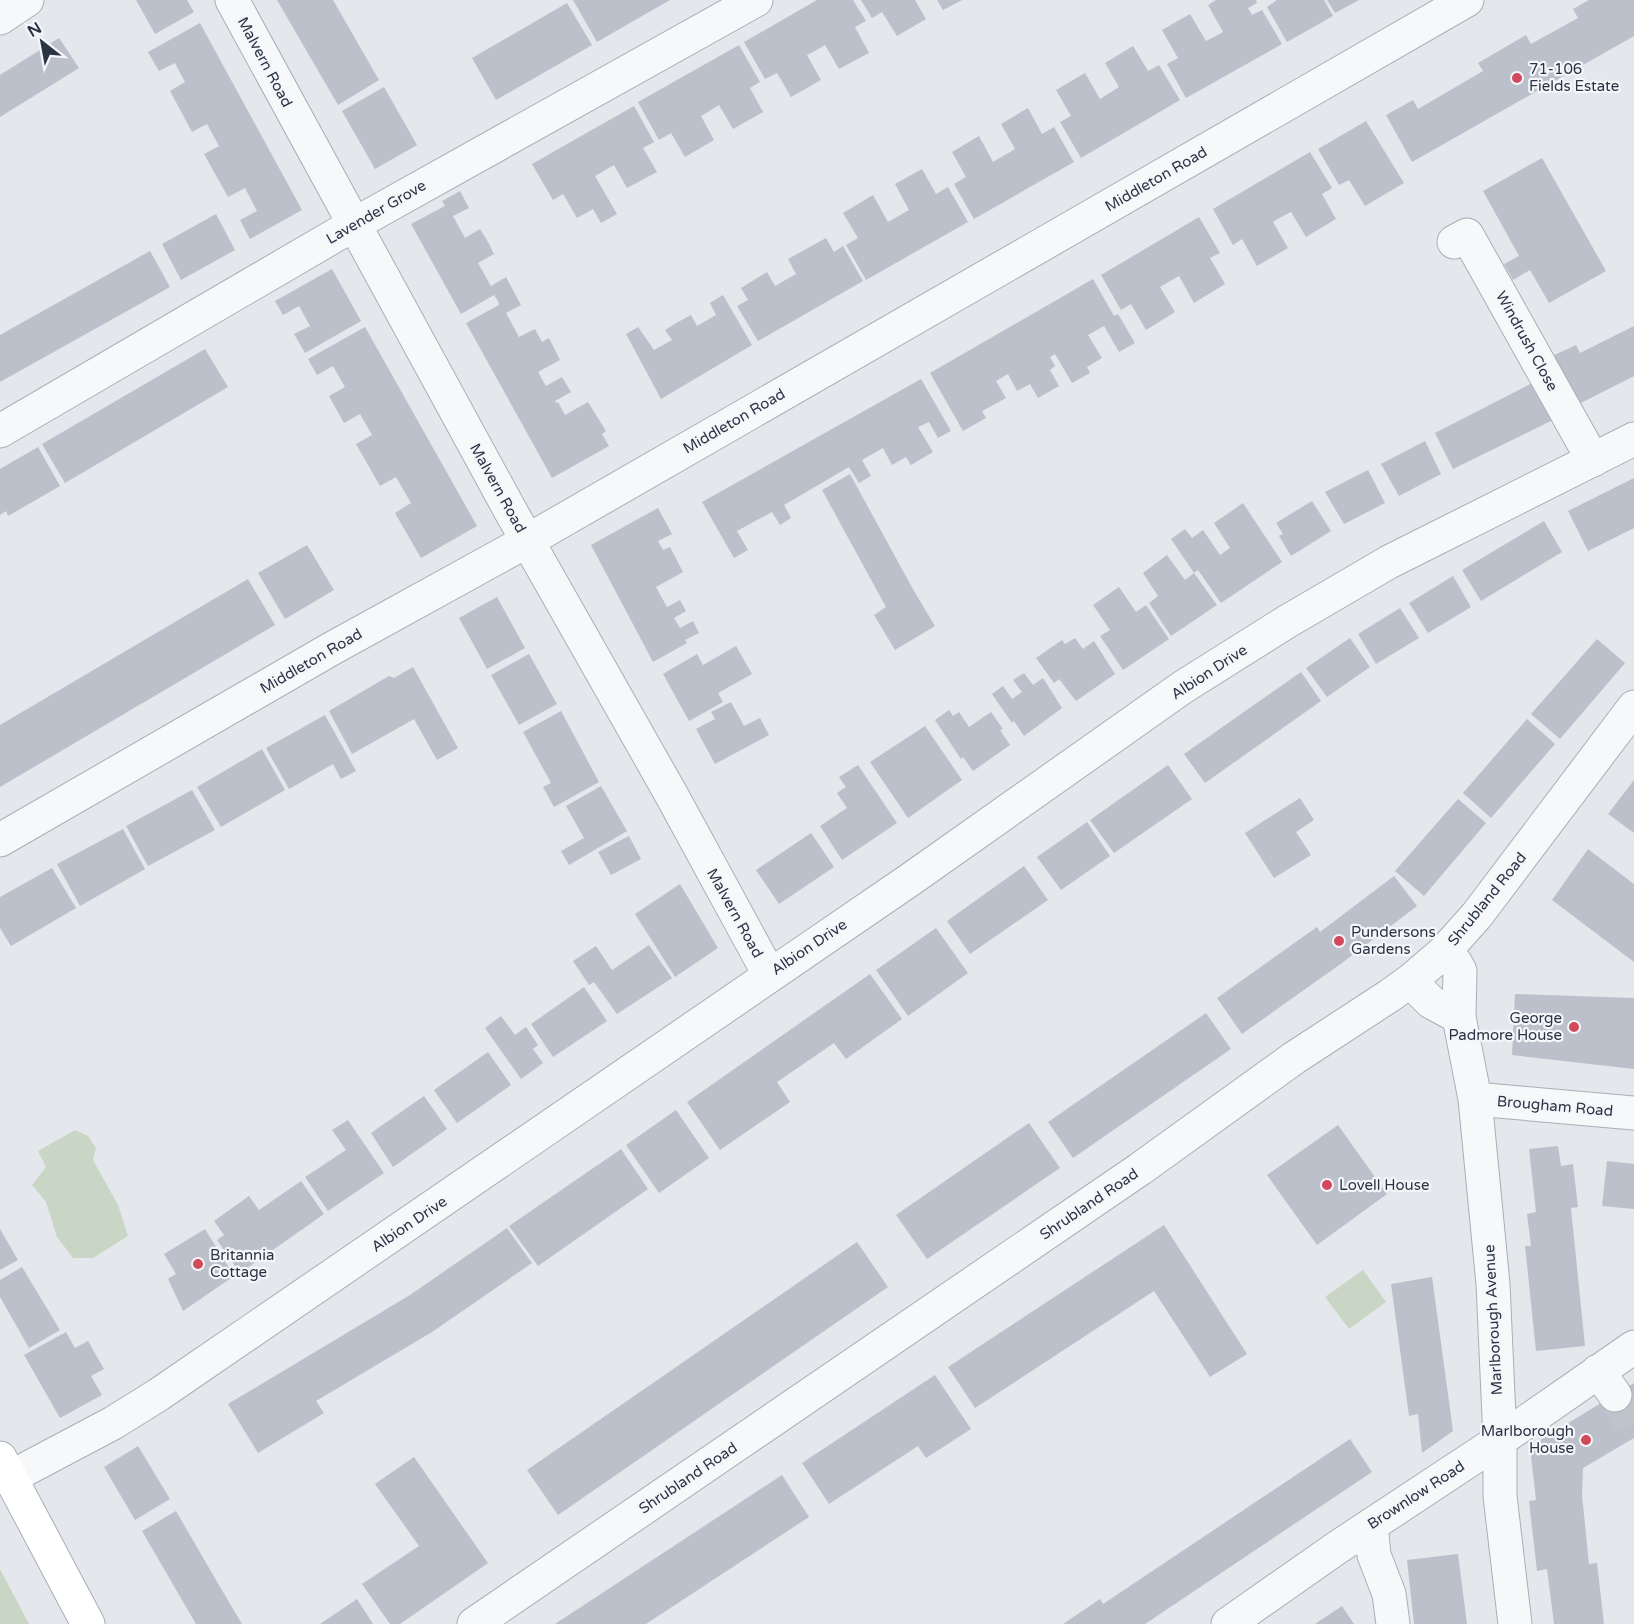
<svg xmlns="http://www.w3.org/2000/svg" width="1634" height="1624" viewBox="0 0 1634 1624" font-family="'Varela Round',sans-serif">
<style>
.green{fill:#c9d6c5}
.building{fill:#bbc0ca}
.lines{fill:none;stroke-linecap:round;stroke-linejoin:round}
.minor-tunnel{stroke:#bfc3cb;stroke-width:33;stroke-dasharray:33 16;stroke-linecap:butt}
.minor-casing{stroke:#a9aeb7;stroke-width:35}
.tertiary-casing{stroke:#a9aeb7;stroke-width:35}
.secondary-casing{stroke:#a9aeb7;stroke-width:35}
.minor{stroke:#f7f8fa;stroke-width:33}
.tertiary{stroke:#f7f8fa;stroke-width:33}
.secondary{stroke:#fff;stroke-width:33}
.poi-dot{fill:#d1495b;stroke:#f4f6f9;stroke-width:2}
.labels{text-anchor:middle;stroke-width:4.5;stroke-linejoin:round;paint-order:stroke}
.street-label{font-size:15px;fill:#2b3445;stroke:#f4f6f9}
.poi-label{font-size:15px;fill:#2b3445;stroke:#f4f6f9;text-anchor:start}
</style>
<rect width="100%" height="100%" fill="#e4e7ec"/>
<path class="green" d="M 75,1130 L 88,1136 L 96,1148 L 93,1160 L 118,1205 L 128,1236 L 93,1258 L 73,1258 L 57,1237 L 46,1202 L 32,1185 L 46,1167 L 38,1151 Z
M 1363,1270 L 1386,1302 L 1349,1329 L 1325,1297 Z
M 0,1569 L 29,1624 L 0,1624 Z"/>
<path class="building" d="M 136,0 L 187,0 L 194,12 L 155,34 Z
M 277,0 L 333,0 L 379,80 L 338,105 Z
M 573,0 L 670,0 L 597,42 Z
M 817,0 L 853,0 L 866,21 L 855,27 L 869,53 L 839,69 L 825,45 L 815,51 L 807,55 L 821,80 L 791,97 L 777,73 L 765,79 L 744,42 Z
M 861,0 L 915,0 L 926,19 L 897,36 L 882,12 L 872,18 Z
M 937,0 L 962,0 L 943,10 Z
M 1216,0 L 1256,0 L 1257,3 L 1248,8 L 1252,15 L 1262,10 L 1282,44 L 1186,98 L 1167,64 L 1178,58 L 1162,30 L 1190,14 L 1206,41 L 1214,37 L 1223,32 L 1208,5 Z
M 1277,0 L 1324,0 L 1333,16 L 1287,42 L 1267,7 Z
M 1327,0 L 1359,0 L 1335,13 Z
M 1589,0 L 1634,0 L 1634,36 L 1412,162 L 1386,115 L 1413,100 L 1418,109 L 1483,71 L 1478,63 L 1526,35 L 1531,44 L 1578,18 L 1573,9 Z
M 567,3 L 592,45 L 496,100 L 472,58 Z
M 200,23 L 302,210 L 250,239 L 240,220 L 257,211 L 245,188 L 228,197 L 204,154 L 219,146 L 207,124 L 192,132 L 170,91 L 185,82 L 179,71 L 175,63 L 159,71 L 148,52 Z
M 59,38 L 79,68 L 0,117 L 0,75 Z
M 739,45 L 760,82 L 750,88 L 763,112 L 733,129 L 719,105 L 711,110 L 701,116 L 714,140 L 685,157 L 671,133 L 659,140 L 638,102 Z
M 1133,46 L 1148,71 L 1159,65 L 1180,100 L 1081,158 L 1060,122 L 1071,116 L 1056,90 L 1085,73 L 1100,99 L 1119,87 L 1105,63 Z
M 384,87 L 417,145 L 375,169 L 342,111 Z
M 634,106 L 654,142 L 643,148 L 657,172 L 627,188 L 614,165 L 595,176 L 617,214 L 601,223 L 593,209 L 577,218 L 563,194 L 553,200 L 532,164 Z
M 1028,108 L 1042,134 L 1054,127 L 1074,162 L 974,219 L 954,184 L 966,177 L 952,152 L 979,136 L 993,162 L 1015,149 L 1001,124 Z
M 1366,121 L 1404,183 L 1365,206 L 1349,180 L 1339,185 L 1318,149 Z
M 1310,152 L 1332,188 L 1322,194 L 1336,219 L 1306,237 L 1291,212 L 1281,217 L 1273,222 L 1288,248 L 1257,266 L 1242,239 L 1233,245 L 1213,209 Z
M 1542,158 L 1606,271 L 1549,303 L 1530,270 L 1513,280 L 1504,264 L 1519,256 L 1483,191 Z
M 922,169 L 936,194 L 948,187 L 968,222 L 866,280 L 846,245 L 858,238 L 843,213 L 873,195 L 888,222 L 909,210 L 895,184 Z
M 460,191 L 469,208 L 453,216 L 465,238 L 480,229 L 488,242 L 494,254 L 478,263 L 491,286 L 506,277 L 514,292 L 521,305 L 506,313 L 519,337 L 535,329 L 542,342 L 549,338 L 560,360 L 538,372 L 546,386 L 562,377 L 571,392 L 555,401 L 556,403 L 558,402 L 565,415 L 588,402 L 606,431 L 602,434 L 609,446 L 552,478 L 466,323 L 499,305 L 498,301 L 494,295 L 461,314 L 411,224 L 445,206 L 442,201 Z
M 216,214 L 235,250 L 181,280 L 162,244 Z
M 1199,217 L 1220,253 L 1210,258 L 1225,284 L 1194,303 L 1179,276 L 1160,287 L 1175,312 L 1146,330 L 1131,304 L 1121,310 L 1101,275 Z
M 826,238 L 834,252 L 843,246 L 863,281 L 758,341 L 737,306 L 748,300 L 741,288 L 767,272 L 775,286 L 796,274 L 788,259 Z
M 150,251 L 170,287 L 0,382 L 0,335 Z
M 332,269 L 361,321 L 305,353 L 294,334 L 310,326 L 299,306 L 283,315 L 275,301 Z
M 1093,279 L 1114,316 L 1118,314 L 1135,343 L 1119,352 L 1104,326 L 1088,335 L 1102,358 L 1087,367 L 1090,373 L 1072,383 L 1055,354 L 1050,357 L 1055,366 L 1050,370 L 1059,386 L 1038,398 L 1030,384 L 1017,391 L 1008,374 L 996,381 L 1006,398 L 982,411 L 986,418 L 963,431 L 930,373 Z
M 723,295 L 752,345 L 661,399 L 626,334 L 638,327 L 654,350 L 672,340 L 665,330 L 678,322 L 691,315 L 697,326 L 716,315 L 710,303 Z
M 1634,326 L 1634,376 L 1575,406 L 1550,357 L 1576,345 L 1580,353 Z
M 365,327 L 477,526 L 421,558 L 395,513 L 411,503 L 396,477 L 380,486 L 356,444 L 372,435 L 360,414 L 344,423 L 329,396 L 345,387 L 333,366 L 317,375 L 308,359 Z
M 205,349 L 228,387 L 65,483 L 42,444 Z
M 921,379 L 951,431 L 938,438 L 929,422 L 918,427 L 933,452 L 911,465 L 906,457 L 892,465 L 883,448 L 862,460 L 871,476 L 859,483 L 849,467 L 784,505 L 791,518 L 780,525 L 772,512 L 737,531 L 748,550 L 734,558 L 702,502 Z
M 1536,381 L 1555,419 L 1453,469 L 1435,433 Z
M 1425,441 L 1441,474 L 1399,496 L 1381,464 Z
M 38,447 L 60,486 L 8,516 L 6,511 L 0,515 L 0,469 Z
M 1368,470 L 1385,503 L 1344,524 L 1325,492 Z
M 850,474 L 914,591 L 935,626 L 895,650 L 874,615 L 886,607 L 822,490 Z
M 1634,478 L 1634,528 L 1588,551 L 1568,511 Z
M 1312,501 L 1331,531 L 1291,556 L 1279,536 L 1283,534 L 1276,523 Z
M 1243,503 L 1282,562 L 1221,603 L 1198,570 L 1194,573 L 1171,539 L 1185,529 L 1192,538 L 1203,530 L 1220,555 L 1230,548 L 1214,523 Z
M 658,508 L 672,534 L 658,541 L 663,550 L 670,547 L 683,572 L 656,587 L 667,607 L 680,600 L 686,611 L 674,618 L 680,628 L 693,621 L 699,633 L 685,640 L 687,643 L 653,662 L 591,545 Z
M 1544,521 L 1562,552 L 1481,601 L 1462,570 Z
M 307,545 L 334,590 L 285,619 L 258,573 Z
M 1167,555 L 1185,580 L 1194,573 L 1217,605 L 1171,636 L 1149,603 L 1158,596 L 1143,573 Z
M 1453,576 L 1471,607 L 1428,633 L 1409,603 Z
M 248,579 L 275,625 L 0,787 L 0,725 Z
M 1119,587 L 1136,612 L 1146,605 L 1169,639 L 1123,670 L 1100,636 L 1110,630 L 1093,605 Z
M 497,597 L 525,648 L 487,669 L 459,618 Z
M 1400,608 L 1419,638 L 1376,664 L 1358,634 Z
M 1075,638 L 1083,649 L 1094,641 L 1115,674 L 1076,701 L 1059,679 L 1054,683 L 1036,658 L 1062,640 L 1065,644 Z
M 1350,638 L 1370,667 L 1327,697 L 1306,668 Z
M 1597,639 L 1625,663 L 1560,739 L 1531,714 Z
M 736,646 L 752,674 L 718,693 L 723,702 L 689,721 L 663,674 L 697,654 L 703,665 Z
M 529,654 L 557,704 L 519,725 L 491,675 Z
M 413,667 L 458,748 L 437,760 L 414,719 L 352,754 L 329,711 L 389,676 L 394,678 Z
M 1301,672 L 1321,701 L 1205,783 L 1184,754 Z
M 1024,673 L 1033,685 L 1043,678 L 1062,708 L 1024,736 L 1014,721 L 1012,723 L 992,694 L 1003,686 L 1012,699 L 1022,692 L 1013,680 Z
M 731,702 L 744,726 L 760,718 L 769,735 L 715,764 L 696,729 L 715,719 L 711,712 Z
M 949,710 L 953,716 L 959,712 L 969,727 L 991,712 L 1003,729 L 1000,730 L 1010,745 L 973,771 L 963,757 L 961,759 L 935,720 Z
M 561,711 L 599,782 L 554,807 L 543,787 L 551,783 L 523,732 Z
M 325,715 L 356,771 L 341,779 L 333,764 L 289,789 L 266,748 Z
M 1527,719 L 1555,744 L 1491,818 L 1463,793 Z
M 925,726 L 962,780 L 908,818 L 870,762 Z
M 262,749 L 285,790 L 221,827 L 197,787 Z
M 858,765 L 897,823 L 842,860 L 820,826 L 847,808 L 837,793 L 846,787 L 839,777 Z
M 1168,765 L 1192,799 L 1114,853 L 1090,820 Z
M 1634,780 L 1634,833 L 1608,814 Z
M 601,786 L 627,831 L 569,865 L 561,851 L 584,838 L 566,806 Z
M 192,790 L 215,830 L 148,866 L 126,826 Z
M 1300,798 L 1314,820 L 1296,832 L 1311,855 L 1274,878 L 1245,833 Z
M 1458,799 L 1486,823 L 1424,896 L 1395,871 Z
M 1087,822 L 1110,856 L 1061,890 L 1037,857 Z
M 123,829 L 145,869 L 80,906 L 57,864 Z
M 811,833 L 834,867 L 779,904 L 756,870 Z
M 629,836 L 641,859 L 611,875 L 598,852 Z
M 1588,849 L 1634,884 L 1634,962 L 1552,900 Z
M 1024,866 L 1048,900 L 970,954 L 947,921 Z
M 52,868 L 76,908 L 11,946 L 0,928 L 0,897 Z
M 1394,876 L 1417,906 L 1342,963 L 1242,1034 L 1217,998 L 1317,927 L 1320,932 Z
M 680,884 L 718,948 L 675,977 L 635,914 Z
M 936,928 L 968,973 L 908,1016 L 876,970 Z
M 649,945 L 672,978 L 617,1014 L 594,982 L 589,985 L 573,961 L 596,946 L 612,970 Z
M 870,974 L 902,1019 L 846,1059 L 834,1043 L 777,1082 L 790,1102 L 720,1150 L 687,1102 Z
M 584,987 L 607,1021 L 553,1057 L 531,1024 Z
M 1515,994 L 1634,998 L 1634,1069 L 1512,1055 Z
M 1206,1013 L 1231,1049 L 1073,1158 L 1048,1122 Z
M 501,1016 L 515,1035 L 526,1027 L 538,1045 L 533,1049 L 543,1063 L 521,1079 L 485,1028 Z
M 488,1052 L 511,1085 L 457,1123 L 434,1090 Z
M 424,1096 L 447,1129 L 393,1167 L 371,1133 Z
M 676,1110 L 709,1158 L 659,1193 L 626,1145 Z
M 348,1120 L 384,1173 L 328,1211 L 305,1177 L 346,1150 L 332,1130 Z
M 1029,1123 L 1060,1168 L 927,1259 L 896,1215 Z
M 1338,1125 L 1387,1194 L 1317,1245 L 1267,1175 Z
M 1558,1146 L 1561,1166 L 1573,1164 L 1578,1207 L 1571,1208 L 1585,1346 L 1536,1351 L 1525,1246 L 1531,1246 L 1527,1214 L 1536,1212 L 1529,1149 Z
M 621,1149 L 648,1189 L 538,1266 L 509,1226 Z
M 1607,1161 L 1634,1164 L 1634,1209 L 1602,1206 Z
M 301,1181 L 324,1214 L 240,1273 L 217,1240 L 224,1235 L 214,1221 L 249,1196 L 259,1210 Z
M 1164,1225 L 1247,1354 L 1210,1377 L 1154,1291 L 975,1408 L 948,1367 Z
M 507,1228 L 532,1263 L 432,1332 L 316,1401 L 324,1413 L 258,1453 L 228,1404 L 410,1295 Z
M 0,1229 L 18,1260 L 0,1270 Z
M 205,1229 L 234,1276 L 183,1311 L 168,1279 L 176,1274 L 164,1254 Z
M 857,1242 L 888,1287 L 558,1515 L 527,1470 Z
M 22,1267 L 60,1330 L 29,1348 L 0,1297 L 0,1280 Z
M 1432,1277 L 1453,1431 L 1422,1453 L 1418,1414 L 1409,1416 L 1391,1284 Z
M 66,1332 L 75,1348 L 88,1341 L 104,1369 L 91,1376 L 102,1395 L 60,1418 L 24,1355 Z
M 935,1375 L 971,1429 L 926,1458 L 918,1446 L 829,1504 L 802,1463 Z
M 1634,1383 L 1634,1438 L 1583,1468 L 1582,1495 L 1589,1564 L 1597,1563 L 1604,1624 L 1554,1624 L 1547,1569 L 1537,1571 L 1529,1501 L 1536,1500 L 1531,1456 L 1532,1448 L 1537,1442 Z
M 1350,1439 L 1372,1472 L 1145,1624 L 1063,1624 L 1100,1599 L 1103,1604 Z
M 138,1446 L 170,1499 L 135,1520 L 104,1467 Z
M 414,1457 L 488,1563 L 400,1624 L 390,1624 L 362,1584 L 419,1546 L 375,1484 Z
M 782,1475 L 809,1517 L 646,1624 L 555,1624 Z
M 176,1511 L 216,1580 L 242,1624 L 196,1624 L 182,1600 L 142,1531 Z
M 1458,1554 L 1467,1624 L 1414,1624 L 1407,1560 Z
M 357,1599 L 373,1624 L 320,1624 Z
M 1342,1606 L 1354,1624 L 1315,1624 Z"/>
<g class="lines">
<path class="minor-tunnel" d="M 1615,1395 L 1634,1431"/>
<defs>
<path id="minor" d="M 232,0 L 510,510 L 671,794 L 769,974
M 0,18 L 27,0
M 1454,242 L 1467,235 L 1593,460
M 0,431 L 353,225 L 756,0
M 0,840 L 331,649 L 527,541 L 1467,0
M 1444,952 L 1455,962 L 1460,971 L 1459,1017 L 1475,1099 L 1493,1284 L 1500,1440 L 1500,1496 L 1515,1624
M 1410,981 L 1431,1002 L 1459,1017
M 1475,1099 L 1634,1113
M 1598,1371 L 1615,1395
M 1371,1525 L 1374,1555 L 1389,1594 L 1393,1624
M 474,1624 L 1140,1169 L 1294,1058 L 1389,996 L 1410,981 L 1444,952 L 1477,915 L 1634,707
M 1228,1624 L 1338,1547 L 1500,1440 L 1634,1347"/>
<path id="tertiary" d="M 11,1477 L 113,1423 L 158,1395 L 911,879 L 1183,687 L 1288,621 L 1389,562 L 1634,439"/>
<path id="secondary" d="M 0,1458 L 88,1624"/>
</defs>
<use href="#minor" class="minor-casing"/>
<use href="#tertiary" class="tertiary-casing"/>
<use href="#secondary" class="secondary-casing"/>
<use href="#minor" class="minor"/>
<use href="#tertiary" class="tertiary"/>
<use href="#secondary" class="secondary"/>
</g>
<g class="poi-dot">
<circle cx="1517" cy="78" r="6"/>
<circle cx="1339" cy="941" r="6"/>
<circle cx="1574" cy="1027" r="6"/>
<circle cx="1327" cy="1185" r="6"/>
<circle cx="198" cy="1264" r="6"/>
<circle cx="1586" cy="1440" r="6"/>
</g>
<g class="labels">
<g class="street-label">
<text transform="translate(265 62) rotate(62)" y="5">Malvern Road</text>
<text transform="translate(1156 179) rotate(-30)" y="5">Middleton Road</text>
<text transform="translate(376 212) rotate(-30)" y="5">Lavender Grove</text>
<text transform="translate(1527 341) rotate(61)" y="5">Windrush Close</text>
<text transform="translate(734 421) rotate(-30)" y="5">Middleton Road</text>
<text transform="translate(498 488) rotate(61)" y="5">Malvern Road</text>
<text transform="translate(311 661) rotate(-30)" y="5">Middleton Road</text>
<text transform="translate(1209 672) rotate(-33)" y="5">Albion Drive</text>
<text transform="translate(1487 899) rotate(-51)" y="5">Shrubland Road</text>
<text transform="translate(735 913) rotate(61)" y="5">Malvern Road</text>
<text transform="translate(809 947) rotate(-34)" y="5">Albion Drive</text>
<text transform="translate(1555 1106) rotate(5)" y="5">Brougham Road</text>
<text transform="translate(1089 1204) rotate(-34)" y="5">Shrubland Road</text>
<text transform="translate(409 1224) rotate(-34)" y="5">Albion Drive</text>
<text transform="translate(1493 1320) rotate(-93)" y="5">Marlborough Avenue</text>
<text transform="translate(688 1478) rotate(-34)" y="5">Shrubland Road</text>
<text transform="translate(1416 1495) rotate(-33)" y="5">Brownlow Road</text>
</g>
<g class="poi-label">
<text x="1529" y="74">71-106<tspan x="1529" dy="17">Fields Estate</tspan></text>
<text x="1351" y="937">Pundersons<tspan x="1351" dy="17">Gardens</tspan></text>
<text x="1562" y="1023" text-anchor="end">George<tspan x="1562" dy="17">Padmore House</tspan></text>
<text x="1339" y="1190">Lovell House</text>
<text x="210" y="1260">Britannia<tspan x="210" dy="17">Cottage</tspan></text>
<text x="1574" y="1436" text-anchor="end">Marlborough<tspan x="1574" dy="17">House</tspan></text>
</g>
</g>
<g transform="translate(42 42) rotate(329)" stroke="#f4f6f9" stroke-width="4.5" paint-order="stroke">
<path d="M0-4.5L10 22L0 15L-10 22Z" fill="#2b3445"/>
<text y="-9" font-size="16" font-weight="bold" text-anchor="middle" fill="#2b3445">N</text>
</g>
</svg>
